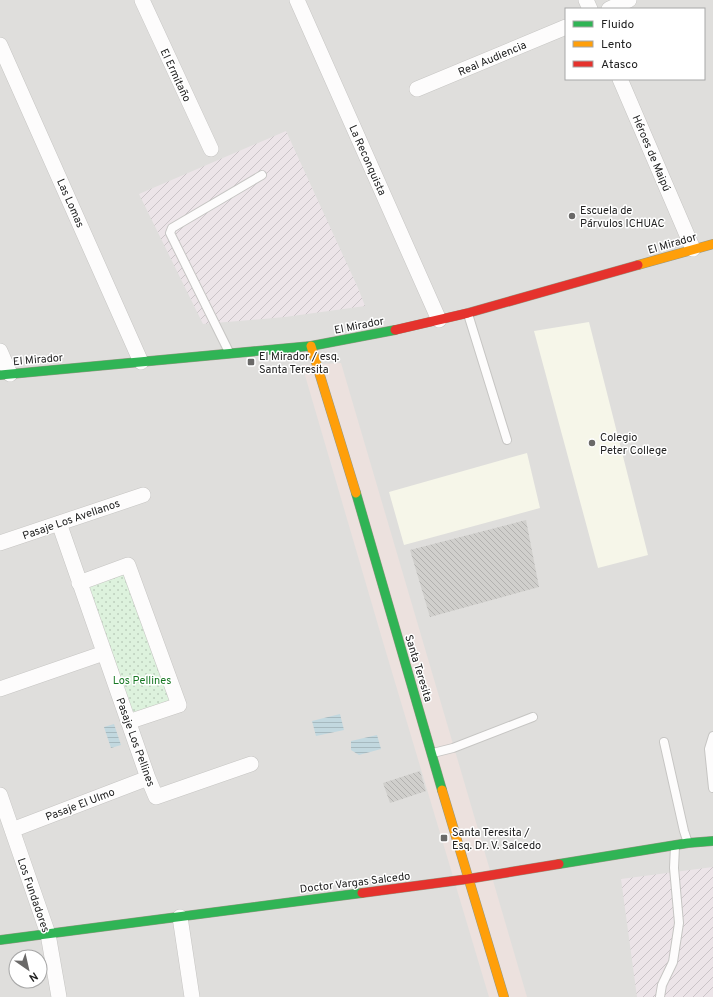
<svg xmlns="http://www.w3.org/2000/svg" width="713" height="997" viewBox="0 0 713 997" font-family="Overpass,sans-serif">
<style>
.residential{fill:#dfdedc;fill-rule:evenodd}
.commercial{fill:#ece1de}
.industrial{fill:url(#industrial-furrows)}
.education{fill:#f6f6e9}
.park{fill:url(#park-dots)}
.water{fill:url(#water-rules)}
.building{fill:url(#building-back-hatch)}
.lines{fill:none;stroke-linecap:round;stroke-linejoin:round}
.lane-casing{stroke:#c6c5c3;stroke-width:10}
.street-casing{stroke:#c6c5c3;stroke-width:16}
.fast-casing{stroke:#969884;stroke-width:10}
.slow-casing{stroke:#969884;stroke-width:10}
.jam-casing{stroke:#969884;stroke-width:10}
.lane{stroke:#fdfcfc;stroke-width:8}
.street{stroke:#fdfcfc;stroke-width:15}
.fast{stroke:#30b455;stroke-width:9}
.slow{stroke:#ff9f0a;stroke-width:9}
.jam{stroke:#e5322d;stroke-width:9}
.poi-dot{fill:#6a6968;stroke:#fff;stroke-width:1.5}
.labels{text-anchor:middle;stroke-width:3;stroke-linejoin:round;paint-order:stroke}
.street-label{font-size:11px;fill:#222;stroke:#fff}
.poi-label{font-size:11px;fill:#222;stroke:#fff;text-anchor:start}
.park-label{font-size:11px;fill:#187824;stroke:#fff}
</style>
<defs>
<pattern id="industrial-furrows" width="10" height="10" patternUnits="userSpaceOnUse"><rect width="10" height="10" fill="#ece4e8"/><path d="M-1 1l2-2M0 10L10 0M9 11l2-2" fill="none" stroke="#cac3c7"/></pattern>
<pattern id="park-dots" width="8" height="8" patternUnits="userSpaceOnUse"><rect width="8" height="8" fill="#ddf2dd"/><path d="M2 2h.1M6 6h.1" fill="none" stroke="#bdcfbd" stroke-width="1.8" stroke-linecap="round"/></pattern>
<pattern id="water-rules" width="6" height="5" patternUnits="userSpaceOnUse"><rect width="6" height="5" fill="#c2d8df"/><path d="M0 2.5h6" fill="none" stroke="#a6b9bf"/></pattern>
<pattern id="building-back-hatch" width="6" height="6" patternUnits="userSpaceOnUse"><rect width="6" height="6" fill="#d0cfcc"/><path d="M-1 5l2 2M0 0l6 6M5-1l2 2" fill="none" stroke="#b2b1af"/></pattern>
</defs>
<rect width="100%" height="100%" fill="#f0eeeb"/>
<path class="residential" d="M 0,0 L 713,0 L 713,997 L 0,997 ZM 566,9 L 704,9 L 704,79 L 566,79 ZM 16,957 L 40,957 L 40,981 L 16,981 Z"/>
<path class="commercial" d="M 341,363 L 463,778 L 527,997 L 489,997 L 383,642 L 302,365 Z"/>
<path class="industrial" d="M 286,131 L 358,288 L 365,306 L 285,317 L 203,324 L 139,194 Z
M 713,867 L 713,997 L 637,997 L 621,879 Z"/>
<path class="education" d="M 589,322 L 648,555 L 598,568 L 534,331 Z
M 527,453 L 540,508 L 404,545 L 389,492 Z"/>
<path class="park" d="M 128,567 L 177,704 L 129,720 L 81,584 Z"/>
<path class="water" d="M 340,714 L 344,730 L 316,736 L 312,721 Z
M 114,724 L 121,745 L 111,748 L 104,727 Z
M 377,735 L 381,749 L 359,755 L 351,750 L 351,741 Z"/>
<path class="building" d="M 526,520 L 539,587 L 430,617 L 410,550 Z
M 420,771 L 426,791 L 390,803 L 383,783 Z"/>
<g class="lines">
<defs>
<path id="lane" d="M 468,314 L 507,440
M 229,352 L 170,233 L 172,228 L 262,175
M 713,736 L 709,749 L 713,788
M 664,742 L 684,831 L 688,843
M 433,753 L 453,748 L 533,717
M 660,997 L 662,985 L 673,962 L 679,923 L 674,868 L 675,846"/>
<path id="street" d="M 142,0 L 211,149
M 297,0 L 439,320
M 586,0 L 590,9
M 609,9 L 629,0
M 0,45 L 141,362
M 620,79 L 693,249
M 417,89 L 566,27
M 0,351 L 10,374
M 59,523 L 148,778 L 156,797 L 251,764
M 0,543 L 143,495
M 79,583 L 128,565 L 179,705 L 128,722
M 0,689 L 104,653
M 0,795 L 48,934 L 59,997
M 12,830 L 148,778
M 180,917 L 192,997"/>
<path id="fast" d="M 0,375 L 311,346 L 395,330
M 356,493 L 442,790
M 559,864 L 688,843 L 713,841
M 0,940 L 362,893"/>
<path id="slow" d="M 638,265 L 713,244
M 311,346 L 356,493
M 442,790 L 504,997"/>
<path id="jam" d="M 395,330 L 468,313 L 638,265
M 362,893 L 468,879 L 559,864"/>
</defs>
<use href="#lane" class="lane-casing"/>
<use href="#street" class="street-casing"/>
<use href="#fast" class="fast-casing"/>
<use href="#slow" class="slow-casing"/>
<use href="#jam" class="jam-casing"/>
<use href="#lane" class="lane"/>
<use href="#street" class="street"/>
<use href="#fast" class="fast"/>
<use href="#slow" class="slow"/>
<use href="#jam" class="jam"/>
</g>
<g class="poi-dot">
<circle cx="572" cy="216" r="4"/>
<rect x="247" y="358" width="8" height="8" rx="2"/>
<circle cx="592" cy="443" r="4"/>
<rect x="440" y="834" width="8" height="8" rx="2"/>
</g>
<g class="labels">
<g class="street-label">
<text transform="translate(492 58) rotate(-23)" y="4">Real Audiencia</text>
<text transform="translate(176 75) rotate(65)" y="4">El Ermitaño</text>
<text transform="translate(652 153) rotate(67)" y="4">Héroes de Maipú</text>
<text transform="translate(368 160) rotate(66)" y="4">La Reconquista</text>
<text transform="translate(71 203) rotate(66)" y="4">Las Lomas</text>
<text transform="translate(672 243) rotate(-16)" y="4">El Mirador</text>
<text transform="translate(359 325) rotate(-11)" y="4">El Mirador</text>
<text transform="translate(38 359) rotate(-5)" y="4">El Mirador</text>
<text transform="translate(71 519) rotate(-19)" y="4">Pasaje Los Avellanos</text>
<text transform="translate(419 668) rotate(73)" y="4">Santa Teresita</text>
<text transform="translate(136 742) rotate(70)" y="4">Pasaje Los Pellines</text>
<text transform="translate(80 804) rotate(-21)" y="4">Pasaje El Ulmo</text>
<text transform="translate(355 882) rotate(-7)" y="4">Doctor Vargas Salcedo</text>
<text transform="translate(34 895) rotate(71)" y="4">Los Fundadores</text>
</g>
<g class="poi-label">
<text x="580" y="214">Escuela de<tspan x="580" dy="13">Párvulos ICHUAC</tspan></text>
<text x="259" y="360">El Mirador / esq.<tspan x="259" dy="13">Santa Teresita</tspan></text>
<text x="600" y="441">Colegio<tspan x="600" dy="13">Peter College</tspan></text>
<text x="452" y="836">Santa Teresita /<tspan x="452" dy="13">Esq. Dr. V. Salcedo</tspan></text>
</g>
<g class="park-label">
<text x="142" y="684">Los Pellines</text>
</g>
</g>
<rect x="565" y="8" width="140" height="72" fill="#ffffff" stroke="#a7a7a7"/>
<rect x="573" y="21" width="20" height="6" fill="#30b455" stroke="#a7a7a7"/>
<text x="601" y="28" font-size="12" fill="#222222">Fluido</text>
<rect x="573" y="41" width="20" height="6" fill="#ff9f0a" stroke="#a7a7a7"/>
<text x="601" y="48" font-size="12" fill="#222222">Lento</text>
<rect x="573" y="61" width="20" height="6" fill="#e5322d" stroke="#a7a7a7"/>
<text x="601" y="68" font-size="12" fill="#222222">Atasco</text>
<g transform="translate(28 969) rotate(146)"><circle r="19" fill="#ffffff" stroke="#a7a7a7"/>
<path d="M0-3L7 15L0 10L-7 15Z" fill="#6a6968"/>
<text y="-6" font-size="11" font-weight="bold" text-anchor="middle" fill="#222222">N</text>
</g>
</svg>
